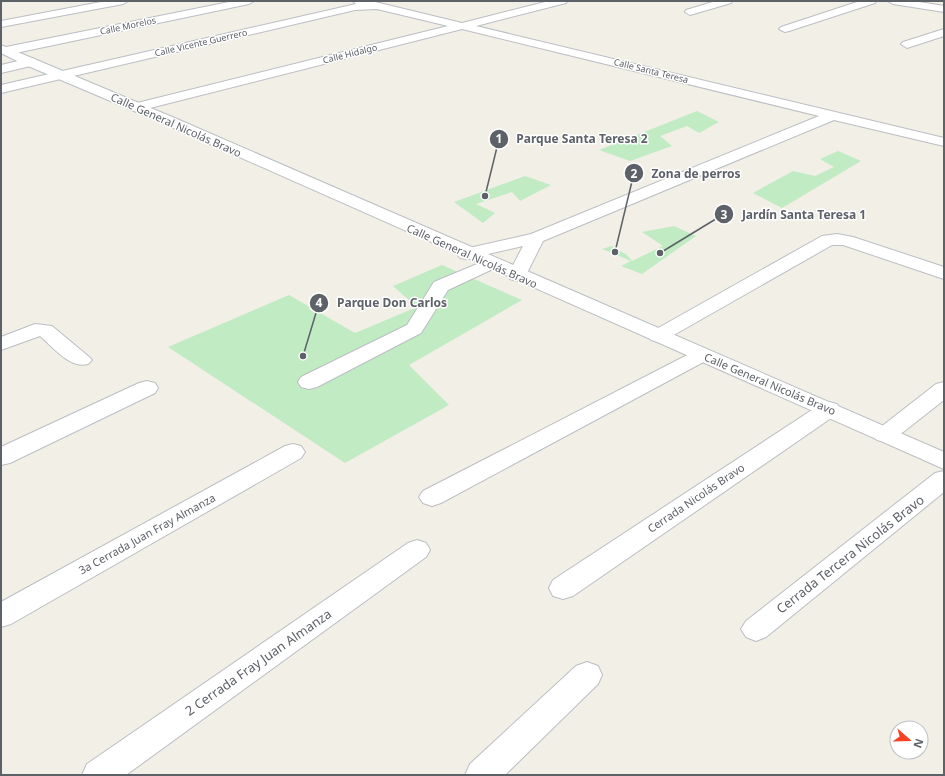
<svg xmlns="http://www.w3.org/2000/svg" width="945" height="776" viewBox="0 0 945 776" font-family="'Noto Sans',sans-serif">
<style>
.green{fill:#c1ebc3}
.lines{fill:none;stroke-linecap:round;stroke-linejoin:round}
.minor-casing{stroke:#bbbec3;stroke-width:2}
.tertiary-casing{stroke:#bbbec3;stroke-width:2}
.minor{fill:#fff;fill-rule:evenodd}
.tertiary{fill:#fff;fill-rule:evenodd}
.labels{text-anchor:middle;stroke-width:3;stroke-linejoin:round;paint-order:stroke}
.far-street-label{font-size:9px;fill:#5d6168;stroke:#fff}
.street-label{font-size:11px;fill:#5d6168;stroke:#fff}
.near-street-label{font-size:13px;fill:#5d6168;stroke:#fff}
.leader{fill:none;stroke:#5d6168;stroke-width:1.5}
.callout-dot{fill:#5d6168;stroke:#fff;stroke-width:1.5}
.mark-label{font-size:12px;text-anchor:middle;font-weight:bold;fill:#fff}
.callout-label{font-size:12px;text-anchor:middle;font-weight:bold;fill:#5d6168;stroke:#fff;stroke-width:3;stroke-linejoin:round;paint-order:stroke}
</style>
<rect width="100%" height="100%" fill="#f1efe6"/>
<path class="green" d="M 697,111 L 719,122 L 699,133 L 687,126 L 660,136 L 672,146 L 630,161 L 599,150 Z
M 838,151 L 861,161 L 782,208 L 753,193 L 793,171 L 815,176 L 834,167 L 820,159 Z
M 525,176 L 551,185 L 520,201 L 512,192 L 476,204 L 495,213 L 483,223 L 454,202 Z
M 674,226 L 696,236 L 642,274 L 621,266 L 631,261 L 602,249 L 612,246 L 627,255 L 632,261 L 663,246 L 642,232 Z
M 442,265 L 522,300 L 409,365 L 449,405 L 345,463 L 168,347 L 289,295 L 355,333 L 417,307 L 393,286 Z"/>
<g class="lines">
<defs>
<path id="minor" d="M 106,1 L 128,1 L 123,4 L 1,27 L 1,21 Z
M 234,1 L 254,1 L 249,4 L 6,55 L 1,52 L 2,48 L 6,47 Z
M 353,1 L 371,1 L 462,23 L 549,1 L 567,1 L 566,3 L 476,26 L 944,138 L 944,146 L 834,120 L 543,241 L 524,279 L 517,281 L 510,279 L 508,275 L 523,246 L 466,259 L 460,258 L 457,254 L 460,250 L 531,234 L 819,116 L 462,29 L 138,111 L 133,110 L 131,107 L 133,104 L 448,26 L 377,9 L 355,10 L 1,93 L 1,85 L 356,4 Z
M 716,1 L 732,1 L 731,3 L 690,15 L 685,12 L 686,10 Z
M 860,1 L 876,1 L 875,3 L 789,31 L 785,32 L 779,29 L 781,27 Z
M 888,1 L 913,1 L 944,6 L 944,12 L 893,4 Z
M 944,29 L 944,36 L 907,48 L 901,44 L 903,42 Z
M 31,58 L 35,59 L 37,62 L 35,65 L 1,73 L 1,65 Z
M 837,234 L 853,237 L 944,267 L 944,279 L 843,245 L 832,245 L 665,340 L 658,342 L 651,340 L 648,336 L 651,332 L 822,236 Z
M 489,259 L 495,260 L 498,264 L 495,268 L 448,290 L 421,333 L 317,387 L 309,389 L 301,387 L 298,382 L 301,377 L 407,325 L 434,282 Z
M 35,324 L 52,326 L 88,356 L 92,360 L 88,364 C 70,369 53,347 40,336 L 1,350 L 1,337 Z
M 702,349 L 709,351 L 713,355 L 709,359 L 441,503 L 432,506 L 423,503 L 419,497 L 423,491 L 695,351 Z
M 147,381 L 155,383 L 158,388 L 155,393 L 10,463 L 1,465 L 1,447 L 139,383 Z
M 944,382 L 944,400 L 893,440 L 885,442 L 877,440 L 873,435 L 877,430 L 936,384 Z
M 829,402 L 837,404 L 840,409 L 837,414 L 573,596 L 563,599 L 553,596 L 549,588 L 553,580 L 821,404 Z
M 293,444 L 301,446 L 305,452 L 301,458 L 11,624 L 1,627 L 1,602 L 285,446 Z
M 944,471 L 944,492 L 766,637 L 756,641 L 746,637 L 741,629 L 746,621 L 935,473 Z
M 417,540 L 426,543 L 430,550 L 426,557 L 126,775 L 82,775 L 87,764 L 408,543 Z
M 587,662 L 598,666 L 602,675 L 598,684 L 505,775 L 465,775 L 470,764 L 576,666 Z"/>
<path id="tertiary" d="M 1,45 L 177,119 L 944,452 L 944,469 L 167,125 L 21,63 L 1,53 Z"/>
</defs>
<use href="#minor" class="minor-casing"/>
<use href="#tertiary" class="tertiary-casing"/>
<use href="#minor" class="minor"/>
<use href="#tertiary" class="tertiary"/>
</g>
<g class="labels">
<g class="far-street-label">
<text transform="translate(128 26) rotate(-12)" y="3">Calle Morelos</text>
<text transform="translate(201 43) rotate(-13)" y="3">Calle Vicente Guerrero</text>
<text transform="translate(350 54) rotate(-14)" y="3">Calle Hidalgo</text>
<text transform="translate(651 71) rotate(14)" y="3">Calle Santa Teresa</text>
</g>
<g class="street-label">
<text transform="translate(176 125) rotate(24)" y="4">Calle General Nicolás Bravo</text>
<text transform="translate(472 256) rotate(24)" y="4">Calle General Nicolás Bravo</text>
<text transform="translate(770 384) rotate(23)" y="4">Calle General Nicolás Bravo</text>
<text transform="translate(696 498) rotate(-34)" y="4">Cerrada Nicolás Bravo</text>
<text transform="translate(147 534) rotate(-29)" y="4">3a Cerrada Juan Fray Almanza</text>
</g>
<g class="near-street-label">
<text transform="translate(850 554) rotate(-38)" y="5">Cerrada Tercera Nicolás Bravo</text>
<text transform="translate(258 662) rotate(-35)" y="5">2 Cerrada Fray Juan Almanza</text>
</g>
</g>
<path class="leader" d="M485 196L499 139M615 252L634 173M660 253L724 214M303 356L319 303"/>
<g class="callout-dot">
<circle cx="485" cy="196" r="4"/>
<circle cx="615" cy="252" r="4"/>
<circle cx="660" cy="253" r="4"/>
<circle cx="303" cy="356" r="4"/>
<circle cx="499" cy="139" r="10"/>
<circle cx="634" cy="173" r="10"/>
<circle cx="724" cy="214" r="10"/>
<circle cx="319" cy="303" r="10"/>
</g>
<g class="mark-label">
<text x="499" y="143">1</text>
<text x="634" y="178">2</text>
<text x="724" y="219">3</text>
<text x="319" y="307">4</text>
</g>
<g class="callout-label">
<text x="582" y="143">Parque Santa Teresa 2</text>
<text x="696" y="178">Zona de perros</text>
<text x="804" y="219">Jardín Santa Teresa 1</text>
<text x="392" y="307">Parque Don Carlos</text>
</g>
<rect width="945" height="776" fill="none" stroke="#5d6168" stroke-width="4"/>
<g transform="translate(909 740) rotate(110)"><circle r="19" fill="#ffffff" stroke="#bec0c3"/>
<path d="M0-3L7 15L0 10L-7 15Z" fill="#f94224"/>
<text y="-6" font-size="11" font-weight="bold" text-anchor="middle" fill="#5d6168">N</text>
</g>
</svg>
